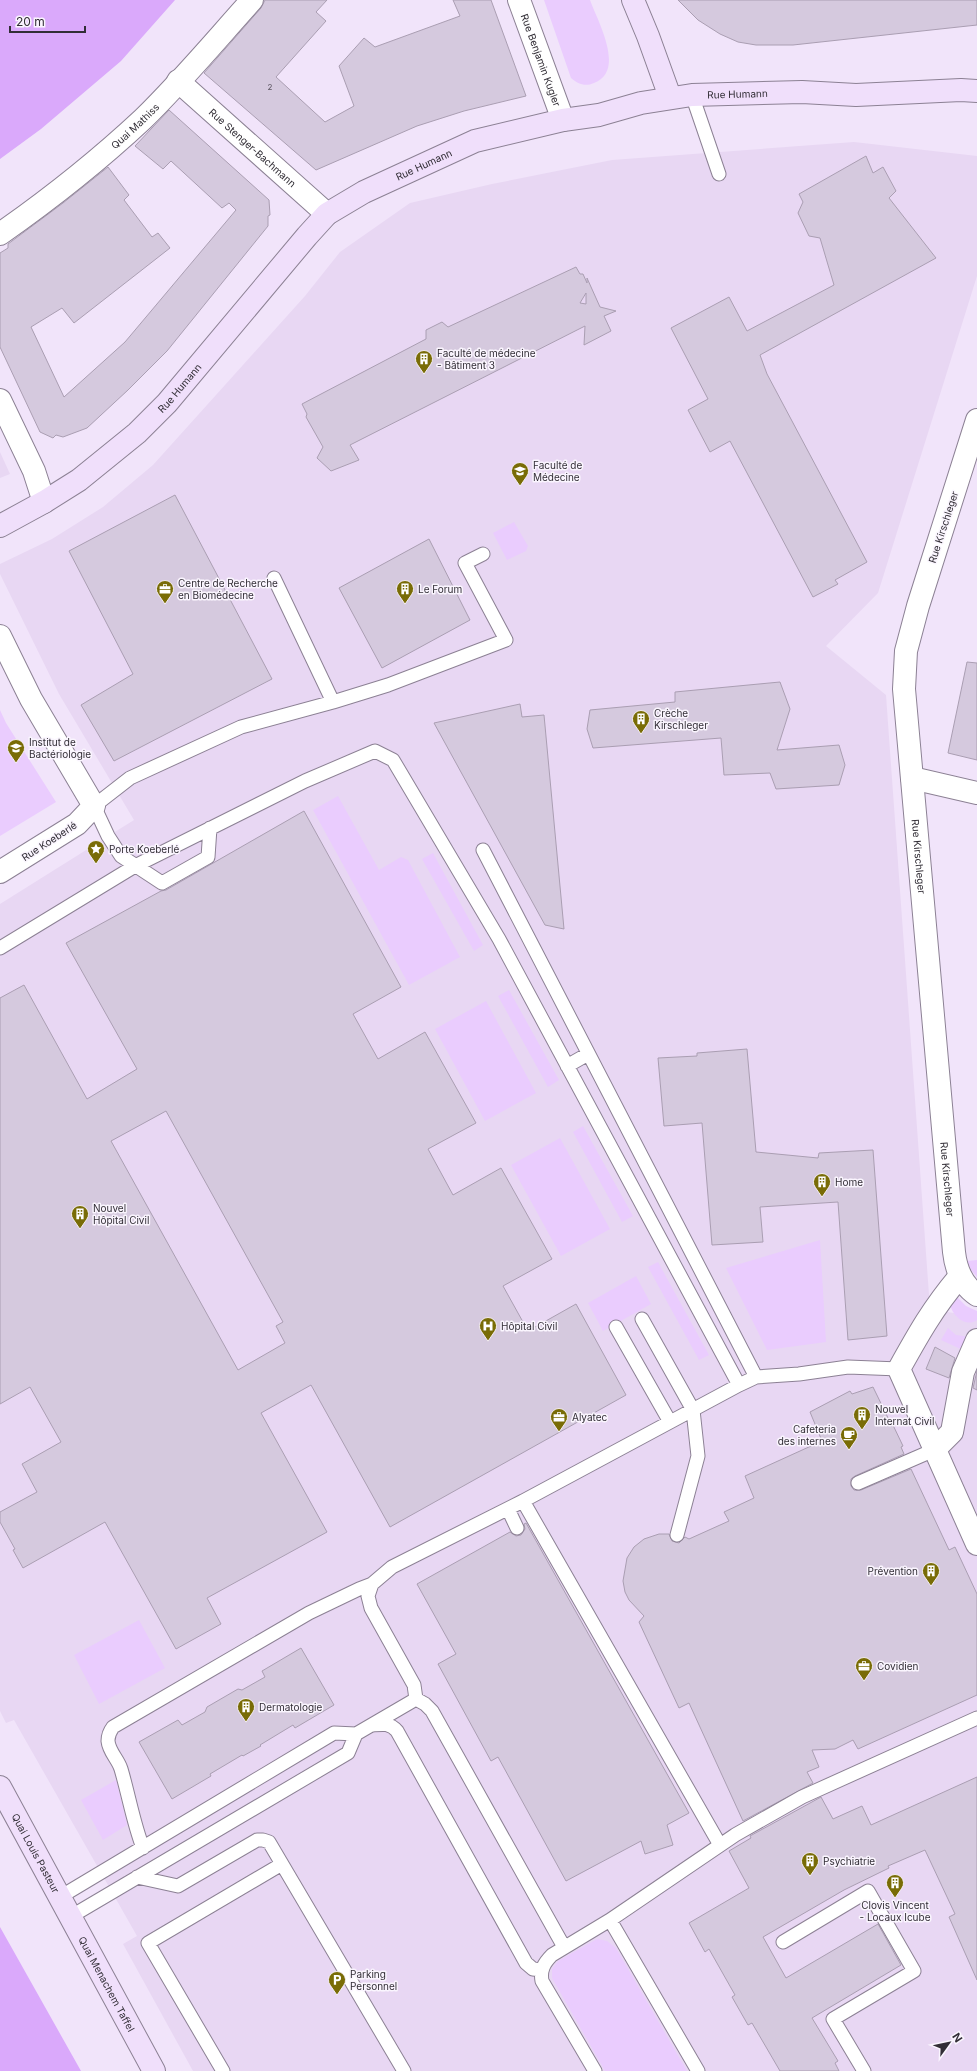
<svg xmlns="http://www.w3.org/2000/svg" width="977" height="2071" viewBox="0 0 977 2071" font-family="Inter,sans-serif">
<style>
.built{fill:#e8d7f3}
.green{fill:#eaccfe}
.water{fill:#daa9fb}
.building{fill:#d5c9de;stroke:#aa9eb2;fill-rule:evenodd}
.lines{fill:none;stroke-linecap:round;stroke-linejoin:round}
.lane-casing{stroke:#8c8194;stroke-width:15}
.street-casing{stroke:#8c8194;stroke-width:24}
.secondary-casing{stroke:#8c8194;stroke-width:24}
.lane{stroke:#fff;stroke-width:13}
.street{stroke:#fff;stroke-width:22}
.secondary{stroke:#f0dffb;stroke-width:22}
.labels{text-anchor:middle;stroke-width:3;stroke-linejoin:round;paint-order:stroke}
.number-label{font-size:8px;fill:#5b5560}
.street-label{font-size:10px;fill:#322e36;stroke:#faf5fe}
.poi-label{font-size:10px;fill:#322e36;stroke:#faf5fe;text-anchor:start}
</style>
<rect width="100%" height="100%" fill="#f1e4fa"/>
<path class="built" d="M 854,142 L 977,156 L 977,276 L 878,593 L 826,646 L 886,695 L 930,1309 L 977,1317 L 977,2071 L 193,2071 L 123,1944 L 137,1936 L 14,1720 L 6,1723 L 0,1711 L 0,904 L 134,820 L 59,694 L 0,574 L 0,564 L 52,539 L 103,507 L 153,465 L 305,296 L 340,252 L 410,203 L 492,184 L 612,160 Z
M 0,452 L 10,474 L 0,478 Z"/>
<path class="green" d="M 544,0 L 590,0 C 598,22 626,71 594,83 C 585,87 578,84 571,78 Z
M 514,522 L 528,546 L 526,551 L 507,560 L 493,533 Z
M 0,710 L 6,723 L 56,802 L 0,836 Z
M 338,796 L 379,870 L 401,857 L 408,860 L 460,957 L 409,985 L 313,810 Z
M 433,853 L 483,945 L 474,951 L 422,859 Z
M 509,990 L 559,1080 L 548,1087 L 498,996 Z
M 486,1001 L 536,1093 L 485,1121 L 435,1029 Z
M 583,1126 L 633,1216 L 622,1222 L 573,1132 Z
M 560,1138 L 610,1229 L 561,1256 L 511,1165 Z
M 820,1240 L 826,1342 L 767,1350 L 726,1268 Z
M 977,1260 L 977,1277 L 971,1270 L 966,1261 Z
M 658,1262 L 709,1355 L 699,1360 L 648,1267 Z
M 636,1276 L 651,1304 L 603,1331 L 588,1303 Z
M 951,1291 L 966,1306 L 977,1311 L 977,1320 C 966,1328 952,1316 950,1304 C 949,1300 951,1295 951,1291 Z
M 948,1328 L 956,1335 L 970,1337 L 965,1351 L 941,1340 Z
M 139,1620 L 165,1668 L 99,1704 L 74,1655 Z
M 116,1780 L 127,1825 L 103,1840 L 81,1800 Z
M 597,1939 L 607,1941 L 616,1948 L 687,2071 L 605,2071 L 552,1978 L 552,1969 L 558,1961 Z"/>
<path class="water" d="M 0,0 L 175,0 L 121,61 L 41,129 L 0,159 Z
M 0,1927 L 81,2071 L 0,2071 Z"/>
<path class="building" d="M 265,0 L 327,0 L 316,12 L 326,21 L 276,77 L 325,122 L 354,106 L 339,66 L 364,38 L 375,47 L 460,16 L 453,0 L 491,0 L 526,96 L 464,111 L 417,126 L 316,170 L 204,73 L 261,8 Z
M 678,0 L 977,0 L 977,25 L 793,45 L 756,45 L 738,42 L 720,34 L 698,20 Z
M 169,110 L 269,200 L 270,215 L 268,216 L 268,226 L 167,351 L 128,390 L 87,428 L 63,437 L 56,435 L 53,438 L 40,432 L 0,347 L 0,253 L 8,248 L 8,244 L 63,203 L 108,167 L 129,195 L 124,200 L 152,237 L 158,233 L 170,248 L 74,323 L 62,308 L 31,327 L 64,397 L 125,342 L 236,210 L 229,203 L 222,208 L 171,161 L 163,169 L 135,146 Z
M 866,156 L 873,173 L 883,167 L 896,191 L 889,198 L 936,258 L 760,355 L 767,374 L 867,562 L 835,580 L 838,584 L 813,597 L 730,441 L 710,452 L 688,410 L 708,399 L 671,328 L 729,297 L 747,331 L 834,285 L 820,238 L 809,236 L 798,213 L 803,202 L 799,194 Z
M 576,267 L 580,274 L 583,274 L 587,283 L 587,278 L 600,307 L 616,311 L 604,316 L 611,331 L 584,345 L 585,326 L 350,445 L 359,460 L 331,471 L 317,458 L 323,447 L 306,417 L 307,414 L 302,404 L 426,339 L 426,330 L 442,322 L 448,327 ZM 586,293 L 586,304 L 580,303 Z
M 175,495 L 272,679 L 114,761 L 81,705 L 133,674 L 69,551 Z
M 429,539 L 470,620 L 382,668 L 339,588 Z
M 967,662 L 977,663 L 977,760 L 948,753 Z
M 780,682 L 790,709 L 777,750 L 839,745 L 845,765 L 839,785 L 776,789 L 770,773 L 724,775 L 721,738 L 593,748 L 587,729 L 590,710 L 675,702 L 675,692 Z
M 520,704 L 522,717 L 544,715 L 564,929 L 545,925 L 434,723 Z
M 304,811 L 401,987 L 353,1014 L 378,1059 L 425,1032 L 476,1123 L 428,1149 L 453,1195 L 501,1168 L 552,1259 L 503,1286 L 528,1331 L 576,1304 L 626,1395 L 390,1527 L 311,1385 L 261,1413 L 327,1532 L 207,1598 L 221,1624 L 176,1649 L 105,1522 L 23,1568 L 13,1550 L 15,1549 L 0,1522 L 0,1512 L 37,1492 L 22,1464 L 61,1442 L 30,1387 L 0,1404 L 0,998 L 24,985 L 87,1099 L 137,1069 L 66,943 L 161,891 L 166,890 ZM 166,1111 L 283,1322 L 276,1326 L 285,1343 L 238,1370 L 111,1141 Z
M 747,1049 L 756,1152 L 818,1158 L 819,1153 L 873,1150 L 887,1336 L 848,1340 L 838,1202 L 760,1207 L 763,1242 L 712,1245 L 702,1123 L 664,1126 L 658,1058 L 697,1056 L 697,1053 Z
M 935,1347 L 955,1358 L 949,1378 L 926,1369 Z
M 977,1371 L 977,1390 L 973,1388 Z
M 873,1387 L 891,1424 L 892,1423 L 903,1446 L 901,1447 L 904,1454 L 855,1476 L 851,1479 L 851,1486 L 854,1490 L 861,1490 L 911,1469 L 949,1550 L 955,1547 L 977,1594 L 977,1695 L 858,1749 L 853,1740 L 835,1749 L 812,1750 L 819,1767 L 807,1772 L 813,1783 L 743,1821 L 689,1703 L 679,1708 L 639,1622 L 644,1616 L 629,1600 L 625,1592 L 623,1581 L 627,1558 L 634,1547 L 644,1539 L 659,1534 L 669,1534 L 672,1541 L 679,1543 L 685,1537 L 689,1539 L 729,1521 L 724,1512 L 754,1498 L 745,1476 L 822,1441 L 810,1412 L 850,1391 L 852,1394 Z
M 526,1523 L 689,1813 L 667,1825 L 673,1845 L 645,1854 L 641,1841 L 566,1881 L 498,1757 L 491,1761 L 438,1664 L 456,1654 L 417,1584 L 510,1532 L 516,1536 L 521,1535 L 525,1529 L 524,1524 Z
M 301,1648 L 334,1705 L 295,1728 L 293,1725 L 260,1745 L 261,1746 L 243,1756 L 242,1755 L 210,1774 L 211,1776 L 172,1799 L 139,1742 L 178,1720 L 182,1725 L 205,1712 L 207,1707 L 238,1689 L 242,1690 L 265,1677 L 262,1671 Z
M 977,1777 L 977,1980 L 949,1917 L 955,1914 L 925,1850 L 888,1866 L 889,1868 L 844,1890 L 763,1937 L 786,1978 L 878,1924 L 901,1965 L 812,2018 L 838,2061 L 835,2063 L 839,2071 L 780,2071 L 752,2023 L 748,2025 L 732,1997 L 735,1995 L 709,1949 L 705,1952 L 689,1923 L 749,1888 L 729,1851 L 751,1838 L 750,1836 L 821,1797 L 833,1819 L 862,1806 L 871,1825 Z"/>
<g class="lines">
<defs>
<path id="lane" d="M 692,95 L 719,174
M 274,578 L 333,702
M 210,828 L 208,857 L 162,883 L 121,856 L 108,836 L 94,806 L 130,778 L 241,727 L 333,702 L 388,685 L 506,640 L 465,563 L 483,554
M 483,850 L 756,1377
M 0,948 L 135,866 L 305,781 L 375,751 L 393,760 L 499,939 L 739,1385
M 567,1066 L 588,1054
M 642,1319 L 693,1410 L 698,1456 L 677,1535
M 616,1327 L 670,1422
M 858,1483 L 934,1450
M 523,1501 L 720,1845
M 508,1509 L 517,1528
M 372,1584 L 368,1596 L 371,1608 L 414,1685 L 416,1699
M 416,1699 L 425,1704 L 432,1711 L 564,1947
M 373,1725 C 383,1724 390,1723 397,1731 L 526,1963 L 533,1969 L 542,1970
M 143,1848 C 133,1822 129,1796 121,1769 C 118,1759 109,1752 108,1741 C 108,1735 110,1731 113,1727 L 309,1613 L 359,1589 L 372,1584 L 392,1567 L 523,1501 L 739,1385 L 756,1377 L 799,1374 L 848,1367 L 899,1369
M 137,1877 L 178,1886 L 257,1840 L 263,1840 L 269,1842 L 404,2071
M 60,1897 L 334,1733 L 356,1734 L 416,1699
M 70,1917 L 348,1753 L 356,1734
M 610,1920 L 735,1835 L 802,1797 L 977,1718
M 783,1942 L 868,1891 L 914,1971 L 833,2019 L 864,2071
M 223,2071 L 148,1943 L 282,1864
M 595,2071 L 542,1981 C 540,1970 544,1963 552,1955 L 610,1920 L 698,2071"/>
<g id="street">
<path id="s1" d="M 519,0 L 563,120"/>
<path id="s2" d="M 178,81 L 327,214"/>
<path id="s3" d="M 0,234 C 50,199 98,161 143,119 C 181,82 216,40 252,0"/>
<path d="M 0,400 L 34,471 L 44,502"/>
<path id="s4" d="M 977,420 L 918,606 L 906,651 L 904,689 L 954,1252 C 956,1270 962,1285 977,1295"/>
<path d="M 0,636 L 31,699 L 94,806 L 77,824 L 0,872"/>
<path d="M 912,778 L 977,793"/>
<path d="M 960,1276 C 933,1308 919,1333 899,1369 L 977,1544"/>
<path d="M 934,1450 L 952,1432 L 963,1372 L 977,1340"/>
</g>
<g id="secondary">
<path d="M 633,0 L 648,36 L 670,97"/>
<path id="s5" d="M 0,526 L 44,502 L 79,480 L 137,433 L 167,403 L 307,236 L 327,214 L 364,192 L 475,141 L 563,120 L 599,115 L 641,103 L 692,95 L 802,92 L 856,95 L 961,90 L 977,91"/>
<path id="s6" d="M 0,1787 L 154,2071"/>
</g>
</defs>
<use href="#lane" class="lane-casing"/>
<use href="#street" class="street-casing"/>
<use href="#secondary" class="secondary-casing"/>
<use href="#lane" class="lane"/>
<use href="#street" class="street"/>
<use href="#secondary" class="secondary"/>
</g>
<defs>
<symbol id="building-pin" viewBox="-11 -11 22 30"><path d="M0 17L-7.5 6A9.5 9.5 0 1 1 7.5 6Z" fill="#796c06" stroke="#faf5fe"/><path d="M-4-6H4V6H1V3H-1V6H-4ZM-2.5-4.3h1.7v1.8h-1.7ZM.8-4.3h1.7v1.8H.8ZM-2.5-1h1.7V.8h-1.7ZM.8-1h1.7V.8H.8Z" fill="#fff"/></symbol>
<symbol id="university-pin" viewBox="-11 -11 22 30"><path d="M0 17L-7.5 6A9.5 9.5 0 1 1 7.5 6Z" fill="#796c06" stroke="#faf5fe"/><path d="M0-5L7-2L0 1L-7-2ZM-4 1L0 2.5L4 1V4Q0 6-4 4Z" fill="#fff"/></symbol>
<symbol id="office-pin" viewBox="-11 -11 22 30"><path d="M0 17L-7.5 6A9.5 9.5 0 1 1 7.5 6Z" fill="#796c06" stroke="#faf5fe"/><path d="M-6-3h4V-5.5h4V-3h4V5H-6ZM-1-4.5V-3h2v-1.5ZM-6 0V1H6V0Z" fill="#fff"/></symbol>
<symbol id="sight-pin" viewBox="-11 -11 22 30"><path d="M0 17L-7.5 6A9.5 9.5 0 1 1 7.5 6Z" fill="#796c06" stroke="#faf5fe"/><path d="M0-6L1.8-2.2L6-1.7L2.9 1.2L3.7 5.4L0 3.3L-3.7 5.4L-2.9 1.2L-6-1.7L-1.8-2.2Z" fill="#fff"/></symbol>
<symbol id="hospital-pin" viewBox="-11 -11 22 30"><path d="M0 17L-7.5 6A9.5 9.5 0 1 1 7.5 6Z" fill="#796c06" stroke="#faf5fe"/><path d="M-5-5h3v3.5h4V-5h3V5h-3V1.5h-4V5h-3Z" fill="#fff"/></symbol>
<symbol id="cafe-pin" viewBox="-11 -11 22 30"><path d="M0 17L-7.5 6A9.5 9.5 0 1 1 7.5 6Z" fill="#796c06" stroke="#faf5fe"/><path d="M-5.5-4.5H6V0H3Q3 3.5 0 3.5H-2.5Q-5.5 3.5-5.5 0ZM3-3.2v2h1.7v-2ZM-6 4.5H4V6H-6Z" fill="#fff"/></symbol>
<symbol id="parking-pin" viewBox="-11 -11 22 30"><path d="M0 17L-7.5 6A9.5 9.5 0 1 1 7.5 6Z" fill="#796c06" stroke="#faf5fe"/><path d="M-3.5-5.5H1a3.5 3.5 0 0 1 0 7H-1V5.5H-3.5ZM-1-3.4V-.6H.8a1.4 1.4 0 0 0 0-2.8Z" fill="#fff"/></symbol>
</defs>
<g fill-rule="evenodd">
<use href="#building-pin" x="414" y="349" width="20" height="27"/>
<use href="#university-pin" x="510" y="461" width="20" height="27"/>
<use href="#office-pin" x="155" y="579" width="20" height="27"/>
<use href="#building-pin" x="395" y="579" width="20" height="27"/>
<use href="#building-pin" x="631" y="709" width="20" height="27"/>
<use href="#university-pin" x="6" y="738" width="20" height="27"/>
<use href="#sight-pin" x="86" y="839" width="20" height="27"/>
<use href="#building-pin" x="812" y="1172" width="20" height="27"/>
<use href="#building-pin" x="70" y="1204" width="20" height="27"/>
<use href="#hospital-pin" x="478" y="1316" width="20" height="27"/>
<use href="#building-pin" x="852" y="1405" width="20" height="27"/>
<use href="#office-pin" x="549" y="1407" width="20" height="27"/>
<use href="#cafe-pin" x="839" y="1425" width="20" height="27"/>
<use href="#building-pin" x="921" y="1561" width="20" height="27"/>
<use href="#office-pin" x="854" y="1656" width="20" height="27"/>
<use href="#building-pin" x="236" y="1697" width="20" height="27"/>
<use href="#building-pin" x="800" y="1851" width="20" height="27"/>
<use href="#building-pin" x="885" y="1873" width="20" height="27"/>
<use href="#parking-pin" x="327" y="1970" width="20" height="27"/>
</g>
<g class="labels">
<g class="number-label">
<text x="270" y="90">2</text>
</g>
<g class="street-label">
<text dy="4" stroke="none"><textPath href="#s1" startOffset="64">Rue Benjamin Kugler</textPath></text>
<text dy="4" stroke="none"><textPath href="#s5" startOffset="889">Rue Humann</textPath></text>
<text dy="4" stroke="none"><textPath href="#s3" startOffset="173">Quai Mathiss</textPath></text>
<text dy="4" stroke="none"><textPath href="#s2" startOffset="100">Rue Stenger-Bachmann</textPath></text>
<text dy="4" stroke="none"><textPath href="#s5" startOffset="565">Rue Humann</textPath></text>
<text dy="4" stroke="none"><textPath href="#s5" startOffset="228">Rue Humann</textPath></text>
<text transform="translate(943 527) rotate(-72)" y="4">Rue Kirschleger</text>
<text transform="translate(49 841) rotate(-33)" y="4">Rue Koeberlé</text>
<text dy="4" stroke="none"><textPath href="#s4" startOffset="448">Rue Kirschleger</textPath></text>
<text dy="4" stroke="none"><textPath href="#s4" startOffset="772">Rue Kirschleger</textPath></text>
<text dy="4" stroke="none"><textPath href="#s6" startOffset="75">Quai Louis Pasteur</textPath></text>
<text dy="4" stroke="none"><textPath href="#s6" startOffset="224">Quai Menachem Taffel</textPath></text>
</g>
<g class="poi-label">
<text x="437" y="357">Faculté de médecine<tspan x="437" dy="12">- Bâtiment 3</tspan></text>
<text x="533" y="469">Faculté de<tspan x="533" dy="12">Médecine</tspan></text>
<text x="178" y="587">Centre de Recherche<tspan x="178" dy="12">en Biomédecine</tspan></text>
<text x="418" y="593">Le Forum</text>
<text x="654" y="717">Crèche<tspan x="654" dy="12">Kirschleger</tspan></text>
<text x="29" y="746">Institut de<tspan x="29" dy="12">Bactériologie</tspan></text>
<text x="109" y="853">Porte Koeberlé</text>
<text x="835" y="1186">Home</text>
<text x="93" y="1212">Nouvel<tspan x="93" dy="12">Hôpital Civil</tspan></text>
<text x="501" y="1330">Hôpital Civil</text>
<text x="875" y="1413">Nouvel<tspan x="875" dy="12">Internat Civil</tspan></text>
<text x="572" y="1421">Alyatec</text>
<text x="836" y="1433" text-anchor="end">Cafeteria<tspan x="836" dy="12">des internes</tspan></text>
<text x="918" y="1575" text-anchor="end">Prévention</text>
<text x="877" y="1670">Covidien</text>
<text x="259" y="1711">Dermatologie</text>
<text x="823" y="1865">Psychiatrie</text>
<text x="895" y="1909" text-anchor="middle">Clovis Vincent<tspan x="895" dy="12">- Locaux Icube</tspan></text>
<text x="350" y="1978">Parking<tspan x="350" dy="12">Personnel</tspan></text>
</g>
</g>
<g transform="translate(949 2043) rotate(57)" stroke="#faf5fe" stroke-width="3" paint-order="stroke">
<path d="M0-3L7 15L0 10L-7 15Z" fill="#322e36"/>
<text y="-6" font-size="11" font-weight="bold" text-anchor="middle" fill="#322e36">N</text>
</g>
<path d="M10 26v6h75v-6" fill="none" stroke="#322e36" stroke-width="2"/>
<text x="16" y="26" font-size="12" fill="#322e36" stroke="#faf5fe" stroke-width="3" paint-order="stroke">20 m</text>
</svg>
